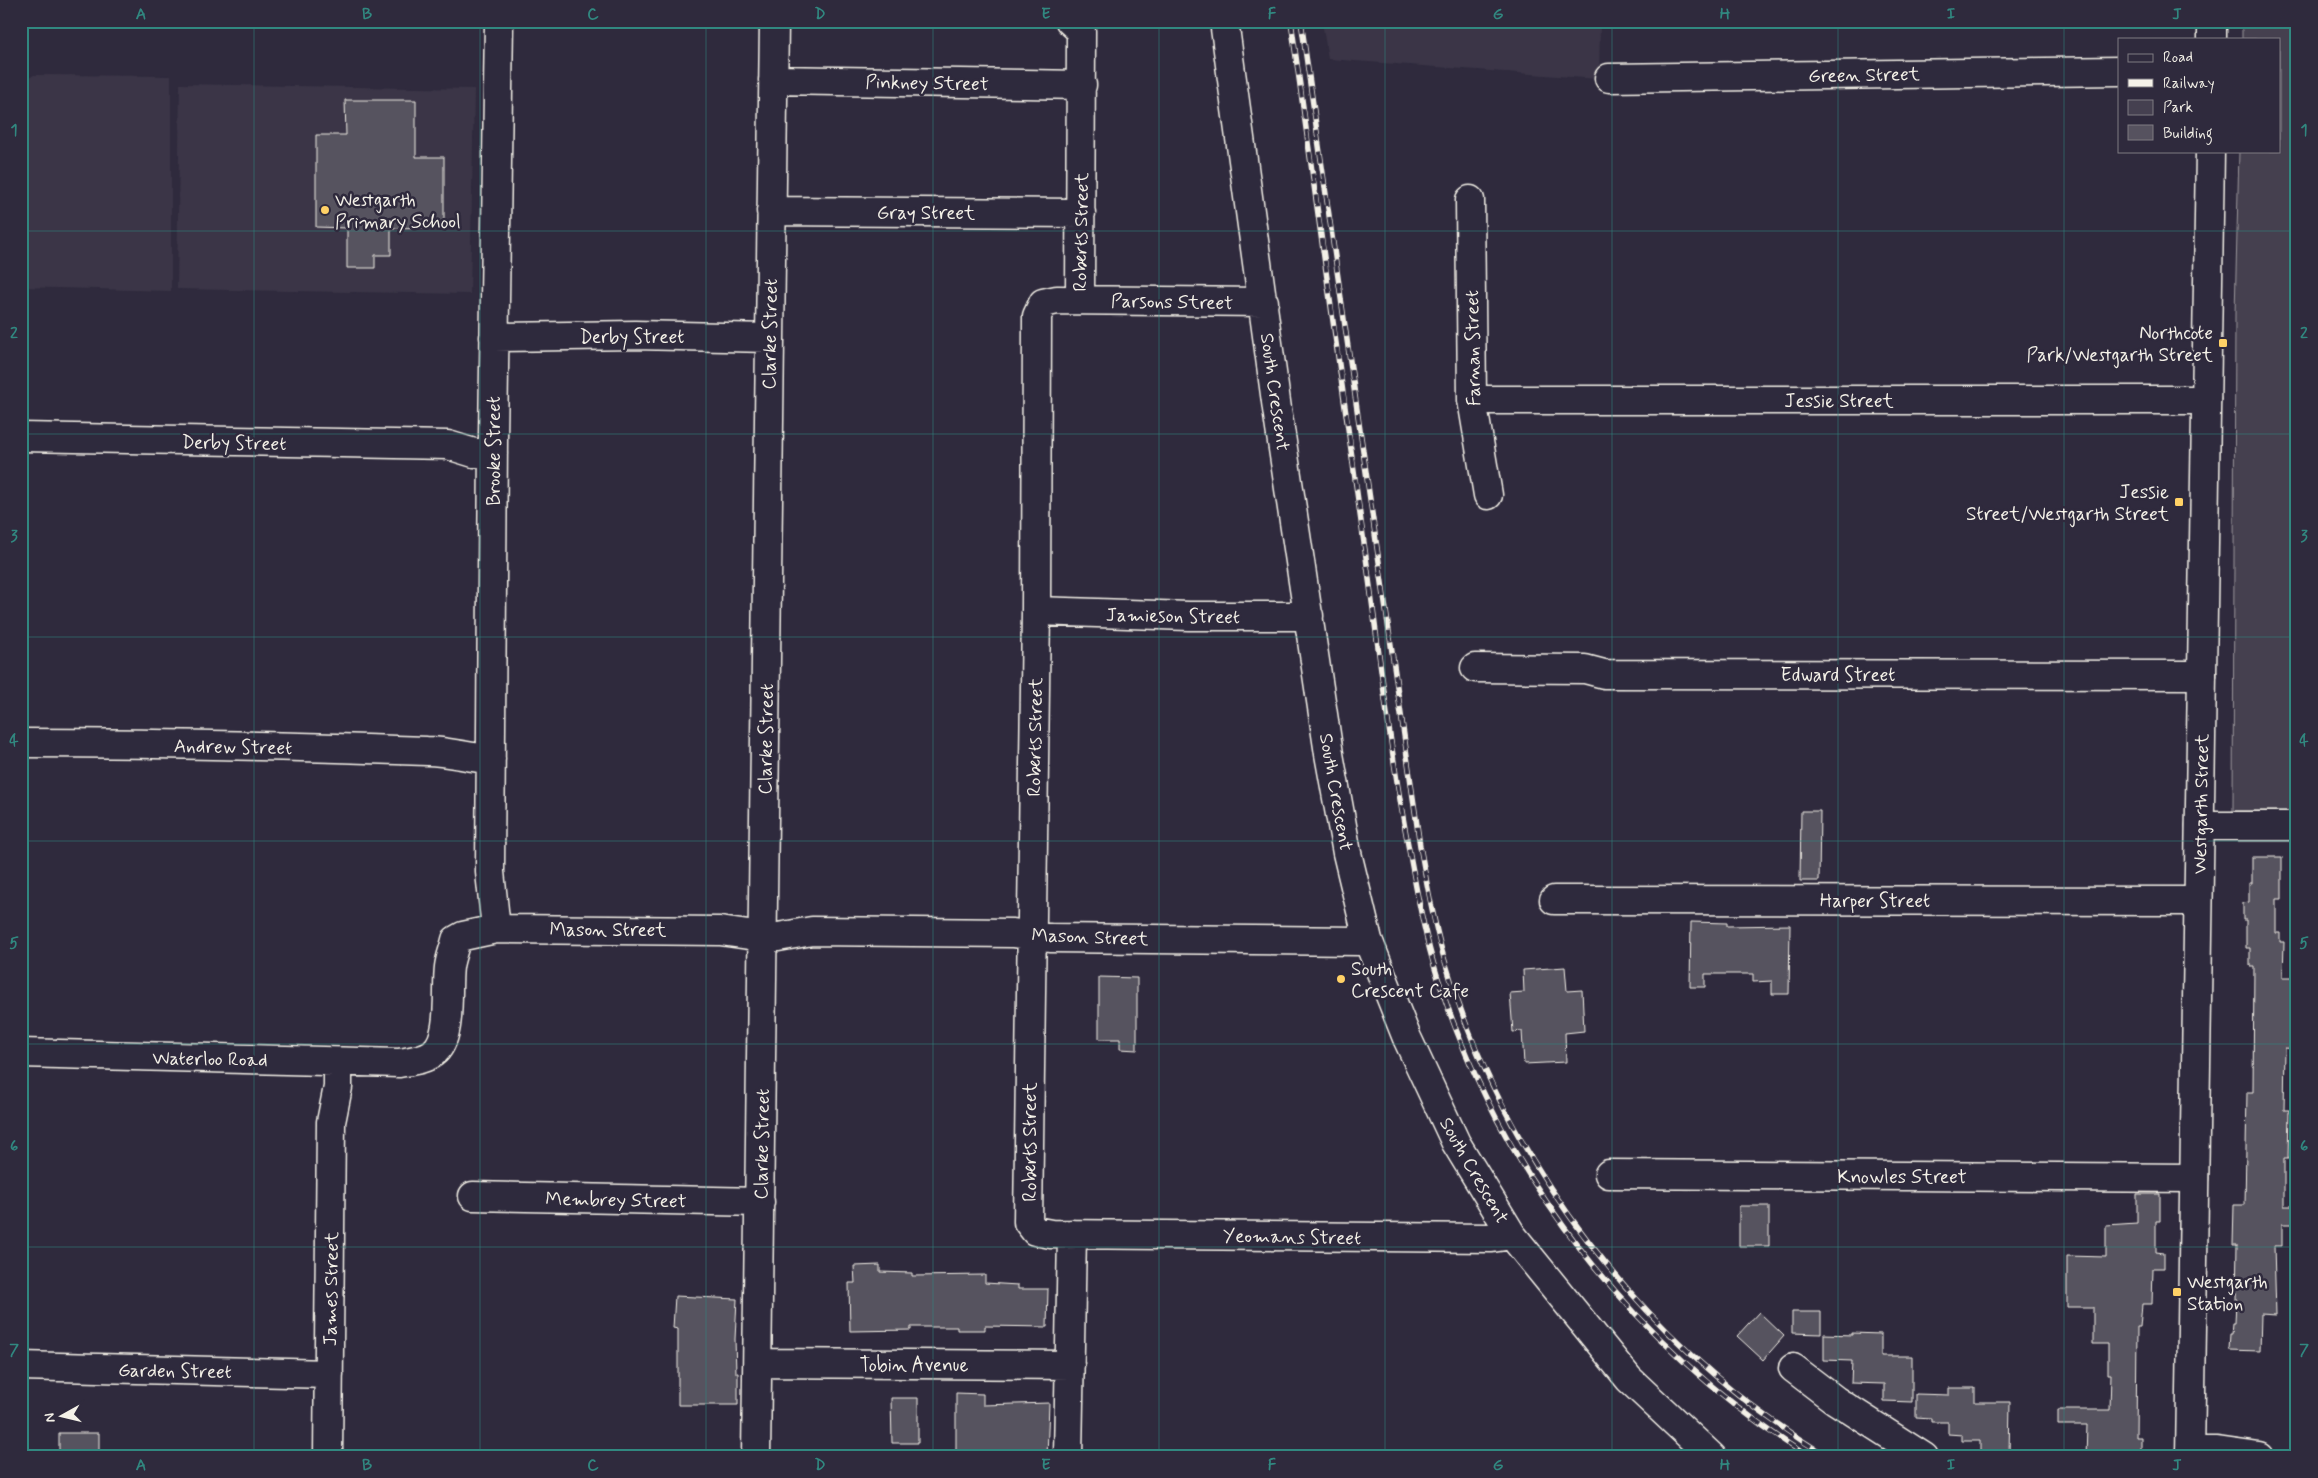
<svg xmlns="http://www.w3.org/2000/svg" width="2318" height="1478" viewBox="0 0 2318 1478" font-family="Mynerve,sans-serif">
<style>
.built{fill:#3b3647}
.green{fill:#454050;stroke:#9c989c}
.building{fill:#56525f;stroke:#f4f1e8}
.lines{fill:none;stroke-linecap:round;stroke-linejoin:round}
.minor-casing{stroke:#f4f1e8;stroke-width:31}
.major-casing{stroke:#f4f1e8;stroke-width:31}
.minor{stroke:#2f2a3d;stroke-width:28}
.major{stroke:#2f2a3d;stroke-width:28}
.rail-casing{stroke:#f4f1e8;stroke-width:5.5}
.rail{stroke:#2f2a3d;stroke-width:4;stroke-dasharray:11;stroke-linecap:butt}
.grid{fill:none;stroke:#318880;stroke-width:1;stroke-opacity:0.55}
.poi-dot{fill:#ffd166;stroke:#2f2a3d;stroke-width:2}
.labels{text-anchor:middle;stroke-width:5;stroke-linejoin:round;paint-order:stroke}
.street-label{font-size:19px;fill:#f4f1e8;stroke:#2f2a3d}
.poi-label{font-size:19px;fill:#f4f1e8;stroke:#2f2a3d;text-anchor:start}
.neatline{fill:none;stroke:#318880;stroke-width:2}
.grid-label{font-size:16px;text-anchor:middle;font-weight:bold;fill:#318880}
</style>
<rect width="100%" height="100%" fill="#2f2a3d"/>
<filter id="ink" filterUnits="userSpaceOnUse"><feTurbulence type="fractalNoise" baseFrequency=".02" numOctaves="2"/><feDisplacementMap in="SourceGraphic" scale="10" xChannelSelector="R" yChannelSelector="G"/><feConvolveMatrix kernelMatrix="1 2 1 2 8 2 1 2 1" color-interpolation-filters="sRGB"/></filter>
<g filter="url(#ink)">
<path class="built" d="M 1322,21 L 1600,21 L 1599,79 L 1328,59 Z
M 34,75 L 171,76 L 171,291 L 21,287 L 21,83 Z
M 180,84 L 474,89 L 470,294 L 177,289 Z"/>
<path class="green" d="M 2242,21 L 2297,21 L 2297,811 L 2233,811 L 2235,314 L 2239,151 L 2279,151 L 2279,39 L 2242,39 Z"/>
<path class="building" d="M 345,100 L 416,100 L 416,157 L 444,157 L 444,227 L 391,228 L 391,255 L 375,255 L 375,268 L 347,268 L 347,228 L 316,227 L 316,135 L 346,135 Z
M 1801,811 L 1820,811 L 1819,881 L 1800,881 Z
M 2252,857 L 2282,857 L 2282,899 L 2276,899 L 2276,933 L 2280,933 L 2280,942 L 2284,942 L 2283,977 L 2297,977 L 2296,1049 L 2285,1048 L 2284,1110 L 2289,1110 L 2288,1158 L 2284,1158 L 2284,1206 L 2294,1206 L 2294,1224 L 2282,1224 L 2282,1246 L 2274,1246 L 2276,1315 L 2261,1314 L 2260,1351 L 2229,1350 L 2230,1334 L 2232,1334 L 2233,1323 L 2235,1323 L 2236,1300 L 2237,1245 L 2233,1245 L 2234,1205 L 2245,1205 L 2247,1092 L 2253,1092 L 2254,966 L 2250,966 L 2250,948 L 2246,948 L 2246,920 L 2243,920 L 2243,903 L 2249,902 L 2249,883 L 2252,883 Z
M 1691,922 L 1727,923 L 1727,926 L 1790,925 L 1789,994 L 1772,994 L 1772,981 L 1753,982 L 1753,974 L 1705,974 L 1705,987 L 1690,987 Z
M 1565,967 L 1567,991 L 1582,990 L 1584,1031 L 1565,1033 L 1566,1062 L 1524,1064 L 1522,1031 L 1513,1032 L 1510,993 L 1524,992 L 1523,970 Z
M 1099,977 L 1137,978 L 1137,1050 L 1120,1049 L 1120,1039 L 1099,1039 Z
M 2137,1194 L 2160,1194 L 2160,1221 L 2156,1221 L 2156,1252 L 2164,1253 L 2164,1268 L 2153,1268 L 2152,1304 L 2142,1304 L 2140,1327 L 2137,1327 L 2136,1437 L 2141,1437 L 2141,1457 L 2086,1457 L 2087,1425 L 2058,1425 L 2058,1410 L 2110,1410 L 2111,1374 L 2108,1374 L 2108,1344 L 2093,1344 L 2093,1307 L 2067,1307 L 2067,1256 L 2106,1257 L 2106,1225 L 2137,1223 Z
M 1739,1206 L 1769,1206 L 1769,1246 L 1739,1246 Z
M 880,1265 L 880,1272 L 912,1273 L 912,1276 L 985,1275 L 985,1283 L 1018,1285 L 1018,1289 L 1048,1289 L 1047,1327 L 985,1326 L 985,1330 L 957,1330 L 957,1327 L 911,1327 L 911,1330 L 850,1331 L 849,1283 L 855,1283 L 854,1266 Z
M 675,1296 L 737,1299 L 735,1339 L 736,1373 L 738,1373 L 738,1405 L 678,1405 L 678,1329 L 673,1328 Z
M 1759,1312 L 1784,1336 L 1763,1360 L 1737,1336 Z
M 1792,1312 L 1821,1312 L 1821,1334 L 1792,1333 Z
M 1852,1333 L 1881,1334 L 1881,1356 L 1912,1356 L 1912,1402 L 1884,1401 L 1884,1384 L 1851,1383 L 1852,1361 L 1824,1360 L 1824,1334 L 1852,1335 Z
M 1949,1388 L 1975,1388 L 1975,1402 L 2010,1402 L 2009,1455 L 1980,1454 L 1980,1441 L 1962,1441 L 1962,1435 L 1948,1434 L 1948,1422 L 1931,1422 L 1931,1418 L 1916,1417 L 1916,1394 L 1949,1395 Z
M 956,1393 L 983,1394 L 983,1405 L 1049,1403 L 1047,1457 L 956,1452 Z
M 891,1398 L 918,1398 L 918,1443 L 892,1443 Z
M 59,1433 L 99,1433 L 99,1457 L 59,1457 Z"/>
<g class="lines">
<defs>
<path id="minor" d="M 1070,21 L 1081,31 L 1080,300
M 1224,21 L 1277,409 L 1329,754 L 1347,853 L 1368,940 L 1407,1038 L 1456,1143 L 1512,1235 L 1629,1379 L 1712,1457
M 1609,78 L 2119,71
M 773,80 L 1082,85
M 1470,200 L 1472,400 L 1488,495
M 771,211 L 1081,213
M 1264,302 L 1057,300 L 1043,303 L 1037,316 L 1036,611 L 1028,1222 L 1035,1231 L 1051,1234 L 1492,1238 L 1512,1235
M 494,337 L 635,335 L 769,338
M 1472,400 L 2206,400
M 21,437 L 448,445 L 474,453 L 493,453
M 1036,611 L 1189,616 L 1309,616
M 1475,668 L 1585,669 L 1604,674 L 2202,675
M 21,743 C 157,743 292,746 427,751 C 449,751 469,758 491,759
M 2200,826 L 2297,826
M 1554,900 L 2197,901
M 496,929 L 490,872 L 493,439 L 499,21
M 21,1053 L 399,1063 C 410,1061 424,1060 433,1053 C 453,1038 446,990 449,967 C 450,958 454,949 456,940 L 463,936 L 496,929 L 720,931 L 763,937 L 778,937 L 812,931 L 1013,933 L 1050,938 L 1360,941 L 1368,940
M 1609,1174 L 2194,1178
M 473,1196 L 760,1202
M 758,1363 L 1070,1365
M 21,1366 L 329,1374
M 1793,1368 L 1835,1400 L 1924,1457
M 2190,1451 L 2217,1451 L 2259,1457
M 328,1457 L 331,1122 L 338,1087 L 338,1062
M 756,1457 L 774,21
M 1068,1457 L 1072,1234"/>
<path id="major" d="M 2212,39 L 2212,21
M 2190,1457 L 2210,151"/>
</defs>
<use href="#minor" class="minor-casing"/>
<use href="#major" class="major-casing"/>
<use href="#minor" class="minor"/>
<use href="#major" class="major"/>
<defs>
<path id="rail" d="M 1291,21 C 1316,198 1341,374 1365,550 C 1379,650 1390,751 1409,850 C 1417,892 1424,934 1437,975 C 1499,1173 1633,1346 1809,1457
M 1301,21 L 1420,846 C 1427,883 1433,921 1444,958 C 1503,1162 1645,1347 1828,1457"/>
</defs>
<use href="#rail" class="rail-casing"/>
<use href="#rail" class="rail"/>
</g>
</g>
<path class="grid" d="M 254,21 L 254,1457M 480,21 L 480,1457M 706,21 L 706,1457M 933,21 L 933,1457M 1159,21 L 1159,1457M 1385,21 L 1385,1457M 1612,21 L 1612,1457M 1838,21 L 1838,1457M 2064,21 L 2064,1457M 21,231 L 2297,231M 21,434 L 2297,434M 21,637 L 2297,637M 21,841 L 2297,841M 21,1044 L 2297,1044M 21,1247 L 2297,1247"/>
<g class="poi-dot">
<circle cx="325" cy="210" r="5"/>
<rect x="2218" y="338" width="10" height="10" rx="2.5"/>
<rect x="2174" y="497" width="10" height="10" rx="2.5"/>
<circle cx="1341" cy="979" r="5"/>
<rect x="2172" y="1287" width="10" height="10" rx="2.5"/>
</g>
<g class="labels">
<g class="street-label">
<text transform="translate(1864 74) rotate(-1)" y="7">Green Street</text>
<text transform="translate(927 82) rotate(1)" y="7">Pinkney Street</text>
<text x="926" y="219">Gray Street</text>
<text transform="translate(1080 232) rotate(-89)" y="7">Roberts Street</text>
<text transform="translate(1172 301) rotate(1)" y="7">Parsons Street</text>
<text transform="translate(769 334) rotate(-89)" y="7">Clarke Street</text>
<text x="632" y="343">Derby Street</text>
<text transform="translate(1472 348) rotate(-91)" y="7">Farnan Street</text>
<text transform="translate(1276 392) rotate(82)" y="7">South Crescent</text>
<text x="1839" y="407">Jessie Street</text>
<text transform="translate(234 442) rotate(1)" y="7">Derby Street</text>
<text transform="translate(493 451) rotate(-90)" y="7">Brooke Street</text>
<text transform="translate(1173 615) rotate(1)" y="7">Jamieson Street</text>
<text x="1838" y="681">Edward Street</text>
<text transform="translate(1034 737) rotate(-89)" y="7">Roberts Street</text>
<text transform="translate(765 739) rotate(-89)" y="7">Clarke Street</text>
<text transform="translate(233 746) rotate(1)" y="7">Andrew Street</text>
<text transform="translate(1337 792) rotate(80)" y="7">South Crescent</text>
<text transform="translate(2200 804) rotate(-89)" y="7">Westgarth Street</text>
<text x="1875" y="907">Harper Street</text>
<text x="608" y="936">Mason Street</text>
<text transform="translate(1090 936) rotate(2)" y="7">Mason Street</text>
<text transform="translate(210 1058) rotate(1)" y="7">Waterloo Road</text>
<text transform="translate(1029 1142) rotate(-90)" y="7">Roberts Street</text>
<text transform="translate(761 1144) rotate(-89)" y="7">Clarke Street</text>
<text transform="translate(1475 1170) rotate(60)" y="7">South Crescent</text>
<text x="1902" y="1183">Knowles Street</text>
<text transform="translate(616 1199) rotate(1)" y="7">Membrey Street</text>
<text transform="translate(1292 1236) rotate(1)" y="7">Yeomans Street</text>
<text transform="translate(330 1289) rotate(-89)" y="7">James Street</text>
<text x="914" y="1371">Tobin Avenue</text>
<text transform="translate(175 1370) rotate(1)" y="7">Garden Street</text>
</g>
<g class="poi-label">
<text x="335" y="206">Westgarth<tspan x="335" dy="22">Primary School</tspan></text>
<text x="2213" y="339" text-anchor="end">Northcote<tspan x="2213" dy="22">Park/Westgarth Street</tspan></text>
<text x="2169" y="498" text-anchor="end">Jessie<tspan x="2169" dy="22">Street/Westgarth Street</tspan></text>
<text x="1351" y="975">South<tspan x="1351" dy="22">Crescent Cafe</tspan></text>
<text x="2187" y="1288">Westgarth<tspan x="2187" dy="22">Station</tspan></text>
</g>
</g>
<rect width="2318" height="1478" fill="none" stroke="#2f2a3d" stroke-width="55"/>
<rect x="2118" y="38" width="162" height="115" fill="#2f2a3d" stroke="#7e7a81"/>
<rect x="2128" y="54" width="25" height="8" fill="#2f2a3d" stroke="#7e7a81"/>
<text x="2163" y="62" font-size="15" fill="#f4f1e8">Road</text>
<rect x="2128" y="79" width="25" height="8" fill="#f4f1e8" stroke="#7e7a81"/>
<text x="2163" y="88" font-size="15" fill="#f4f1e8">Railway</text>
<rect x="2128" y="100" width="25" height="15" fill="#454050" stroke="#7e7a81"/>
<text x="2163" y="112" font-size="15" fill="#f4f1e8">Park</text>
<rect x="2128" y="125" width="25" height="15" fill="#56525f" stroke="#7e7a81"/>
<text x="2163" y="138" font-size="15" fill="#f4f1e8">Building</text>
<g transform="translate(62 1416) rotate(262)" stroke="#2f2a3d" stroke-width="4" paint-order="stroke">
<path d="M0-4L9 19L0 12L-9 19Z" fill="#f4f1e8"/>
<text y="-8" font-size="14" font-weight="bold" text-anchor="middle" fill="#f4f1e8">N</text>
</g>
<rect x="28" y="28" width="2262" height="1422" class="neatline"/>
<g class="grid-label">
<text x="141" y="19">A</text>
<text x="367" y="19">B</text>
<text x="593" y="19">C</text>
<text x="820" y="19">D</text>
<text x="1046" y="19">E</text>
<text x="1272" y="19">F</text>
<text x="1498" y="19">G</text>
<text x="1725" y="19">H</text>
<text x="1951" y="19">I</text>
<text x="2177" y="19">J</text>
<text x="14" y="135">1</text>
<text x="2304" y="135">1</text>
<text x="14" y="338">2</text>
<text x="2304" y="338">2</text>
<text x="14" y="541">3</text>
<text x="2304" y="541">3</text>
<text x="14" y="745">4</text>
<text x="2304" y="745">4</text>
<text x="14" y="948">5</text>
<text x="2304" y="948">5</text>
<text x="14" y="1151">6</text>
<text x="2304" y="1151">6</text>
<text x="14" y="1355">7</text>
<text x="2304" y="1355">7</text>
<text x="141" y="1470">A</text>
<text x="367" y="1470">B</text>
<text x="593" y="1470">C</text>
<text x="820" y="1470">D</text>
<text x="1046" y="1470">E</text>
<text x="1272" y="1470">F</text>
<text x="1498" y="1470">G</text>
<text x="1725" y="1470">H</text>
<text x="1951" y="1470">I</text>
<text x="2177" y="1470">J</text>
</g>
</svg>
